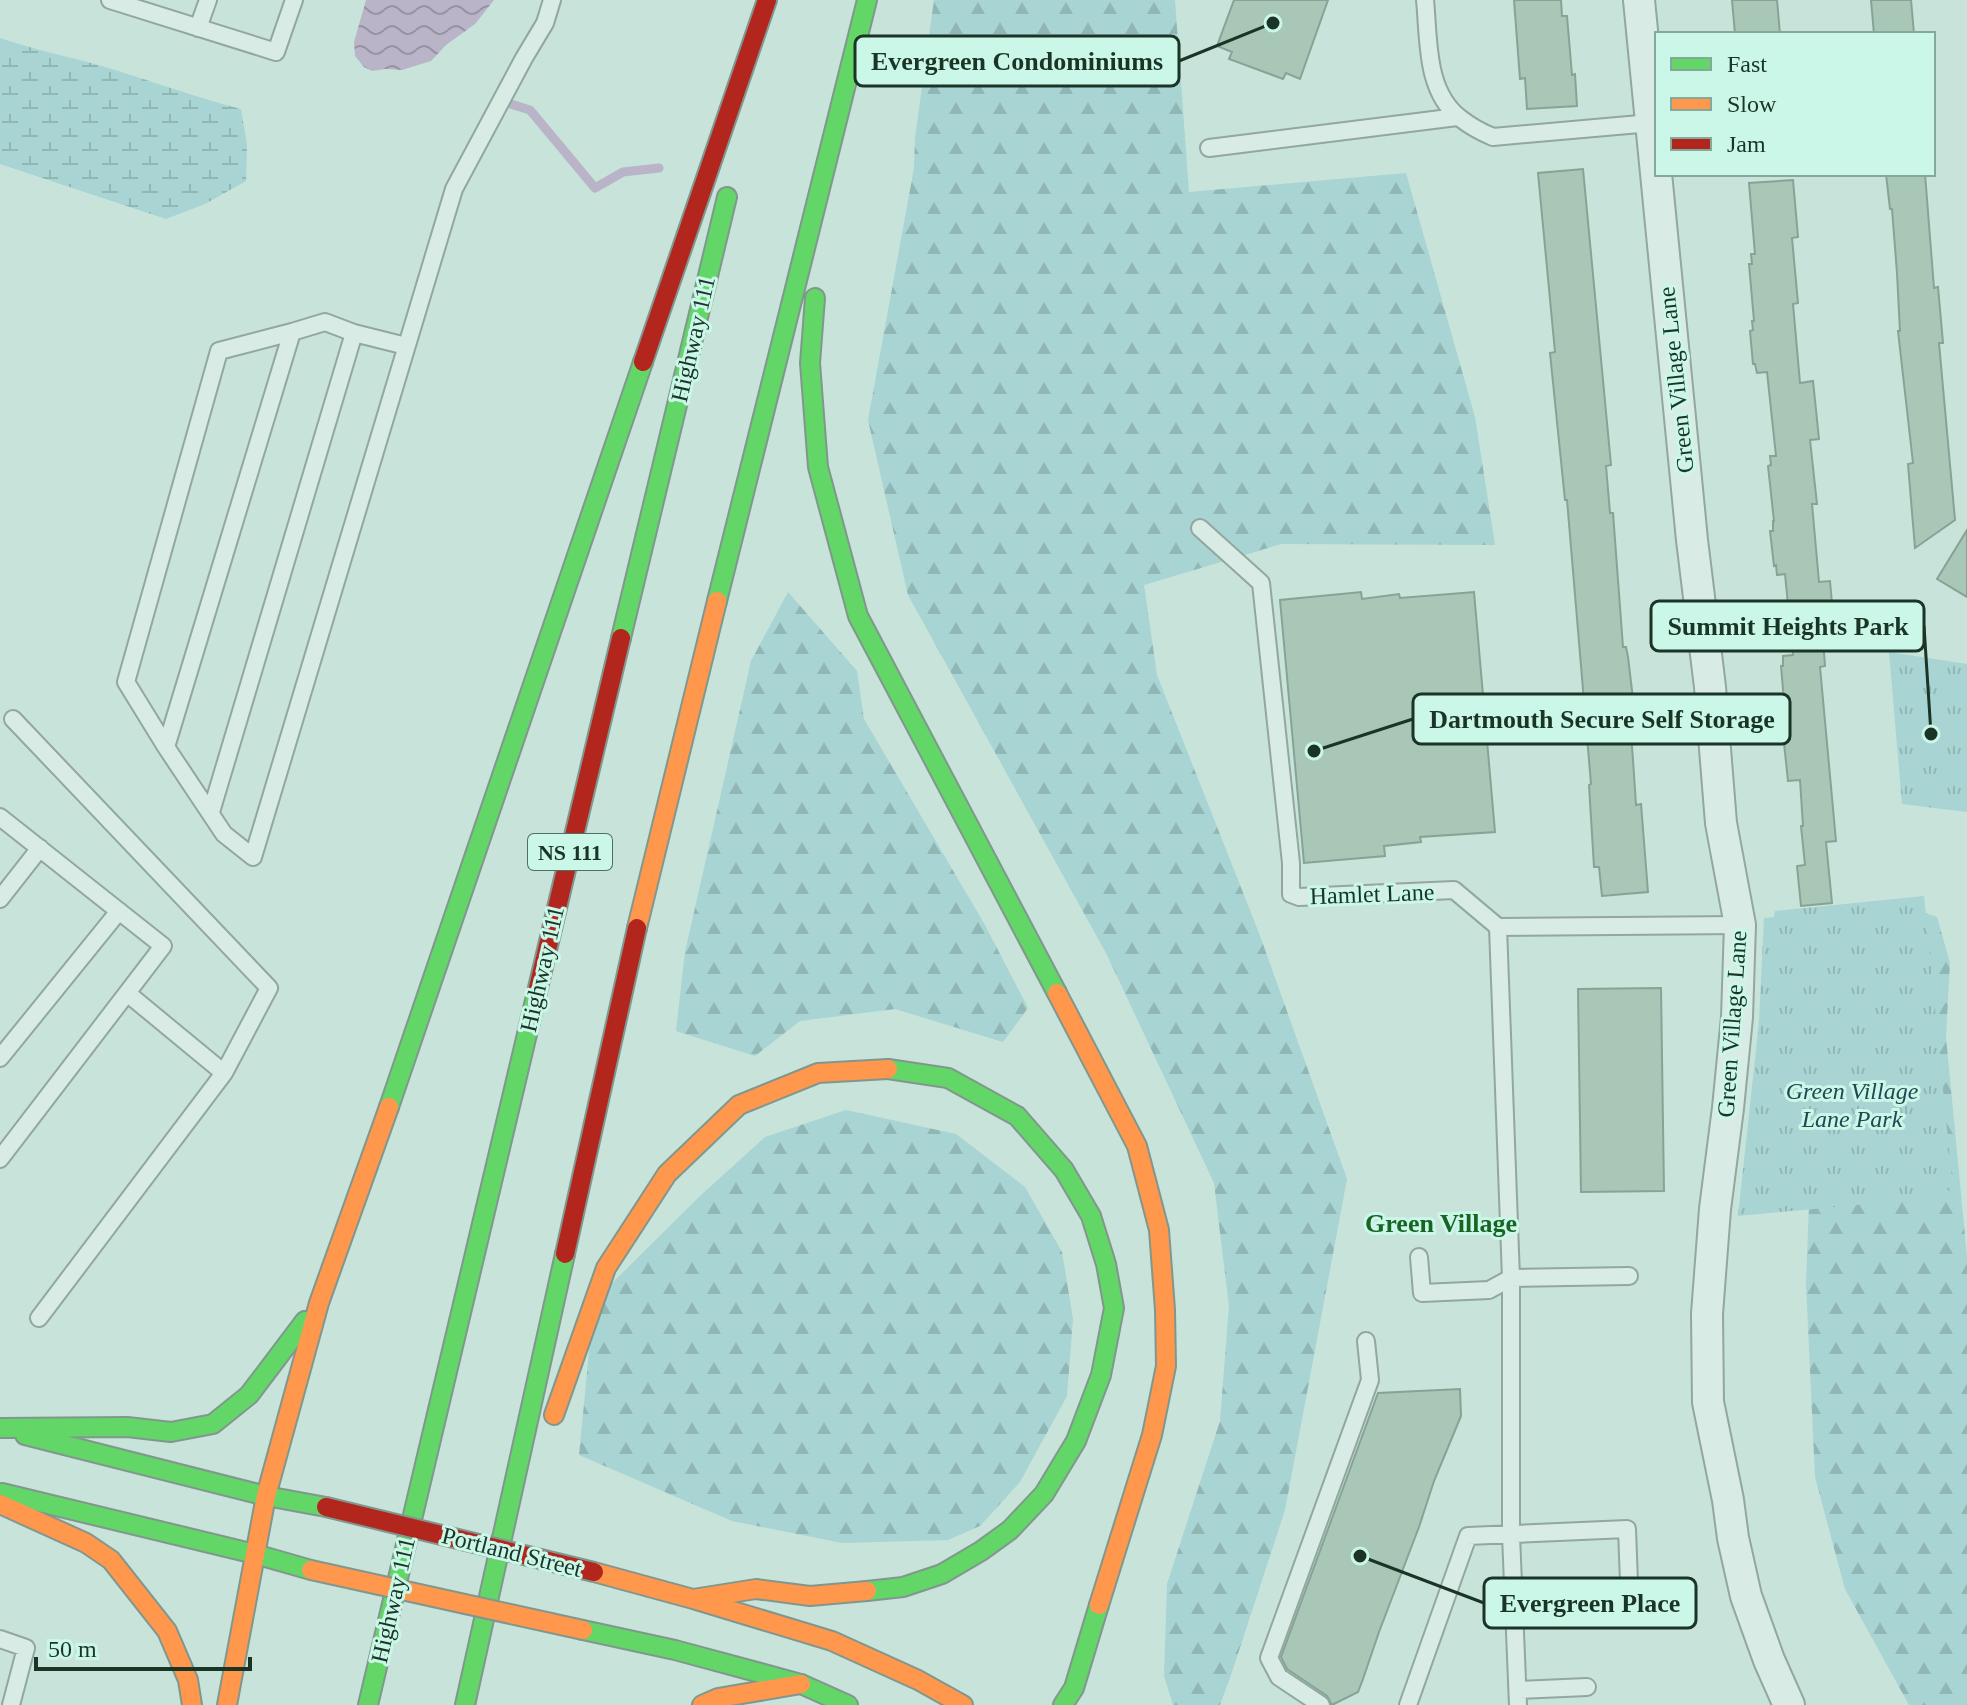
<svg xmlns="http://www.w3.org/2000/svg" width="1967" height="1705" viewBox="0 0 1967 1705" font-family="Georgia,serif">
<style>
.forest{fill:url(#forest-firs)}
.wetland{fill:url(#wetland-marsh)}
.park{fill:url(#park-tufts)}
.water{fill:url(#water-waves)}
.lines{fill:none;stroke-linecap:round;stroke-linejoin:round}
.stream{stroke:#bab4c8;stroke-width:9}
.building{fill:#a8c7b7;stroke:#87a395;stroke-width:2}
.lane-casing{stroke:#91a79f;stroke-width:20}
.street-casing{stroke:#91a79f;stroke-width:34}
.fast-casing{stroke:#81978e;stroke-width:22}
.slow-casing{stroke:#81978e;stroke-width:22}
.jam-casing{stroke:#81978e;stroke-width:22}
.lane{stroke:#d9ebe5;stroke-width:16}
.street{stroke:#d9ebe5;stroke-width:30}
.fast{stroke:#63d668;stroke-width:18}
.slow{stroke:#ff974d;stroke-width:18}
.jam{stroke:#b3261e;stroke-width:18}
.slow-bridge-casing{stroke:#81978e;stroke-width:22;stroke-linecap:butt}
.jam-bridge-casing{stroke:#81978e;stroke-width:22;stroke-linecap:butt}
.slow-bridge{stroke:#ff974d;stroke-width:18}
.jam-bridge{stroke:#b3261e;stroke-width:18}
.labels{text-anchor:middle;stroke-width:6;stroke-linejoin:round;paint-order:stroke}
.shield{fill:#cbf7e9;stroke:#4f6f60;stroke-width:2}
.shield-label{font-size:22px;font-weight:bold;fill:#1a3526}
.street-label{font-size:24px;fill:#1a3526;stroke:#cbf7e9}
.park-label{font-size:24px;font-style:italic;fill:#204853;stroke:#cbf7e9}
.neighbourhood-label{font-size:26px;font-weight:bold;fill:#186425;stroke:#cbf7e9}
.leader{fill:none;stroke:#1a3526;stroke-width:3}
.callout-dot{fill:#1a3526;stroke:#cbf7e9;stroke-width:3}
.callout{fill:#cbf7e9;stroke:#1a3526;stroke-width:3}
.callout-label{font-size:26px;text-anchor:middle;font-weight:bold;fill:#1a3526}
</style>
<defs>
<pattern id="forest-firs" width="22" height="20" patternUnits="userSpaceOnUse" patternTransform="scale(2)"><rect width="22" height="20" fill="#a8d4d3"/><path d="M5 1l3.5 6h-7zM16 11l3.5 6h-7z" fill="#90b7b5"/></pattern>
<pattern id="wetland-marsh" width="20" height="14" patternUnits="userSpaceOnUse" patternTransform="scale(2)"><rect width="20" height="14" fill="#a8d4d3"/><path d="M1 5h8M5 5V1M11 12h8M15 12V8" fill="none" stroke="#90b7b5"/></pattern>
<pattern id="park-tufts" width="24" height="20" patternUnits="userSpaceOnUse" patternTransform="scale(2)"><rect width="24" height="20" fill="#a8d4d3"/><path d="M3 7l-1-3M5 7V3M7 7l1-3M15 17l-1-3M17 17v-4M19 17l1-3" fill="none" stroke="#90b7b5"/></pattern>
<pattern id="water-waves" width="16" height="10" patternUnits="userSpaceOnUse" patternTransform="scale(2)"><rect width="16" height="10" fill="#bab4c8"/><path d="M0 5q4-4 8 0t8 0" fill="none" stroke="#9693a2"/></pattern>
</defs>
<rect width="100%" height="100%" fill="#c7e3da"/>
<path class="forest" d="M 934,0 L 1175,0 L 1189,192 L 1406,173 L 1475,417 L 1495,545 L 1281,544 L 1144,585 L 1157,675 L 1259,933 L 1347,1179 L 1285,1510 L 1232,1672 L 1220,1705 L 1173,1705 L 1164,1676 L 1167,1584 L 1220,1421 L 1229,1306 L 1214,1183 L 1107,955 L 908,595 L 868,420 L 914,168 L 915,138 Z
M 788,592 L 857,671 L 864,719 L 985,925 L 1028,1008 L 1003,1042 L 895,1009 L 800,1021 L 755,1056 L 676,1031 L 685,952 L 751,661 Z
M 1913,909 L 1937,917 L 1950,963 L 1946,1037 L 1967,1257 L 1967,1705 L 1909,1705 L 1845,1589 L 1815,1477 L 1806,1284 L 1810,1177 Z
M 846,1110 L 956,1134 L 1025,1187 L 1062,1252 L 1073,1319 L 1067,1396 L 1020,1482 L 980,1526 L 948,1540 L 842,1543 L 732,1521 L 579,1455 L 594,1301 L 699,1197 L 765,1137 Z"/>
<path class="wetland" d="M 0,38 C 37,51 77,58 115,70 C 157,83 198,98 241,109 L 247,145 L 246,181 L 205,204 L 166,219 L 0,164 Z"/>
<path class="park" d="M 1889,652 L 1967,664 L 1967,812 L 1902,804 Z
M 1924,896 L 1953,1190 L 1941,1191 L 1942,1197 L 1738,1216 L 1759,1022 L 1764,918 L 1774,917 L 1775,911 Z"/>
<path class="water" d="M 366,0 L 494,0 L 475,24 L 446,45 L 431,61 L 402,70 L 385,69 L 372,71 L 364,67 L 355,56 L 354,42 Z"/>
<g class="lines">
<path class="stream" d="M 501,101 L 530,110 L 595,188 L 623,172 L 659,168"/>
</g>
<path class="building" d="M 1234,0 L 1328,0 L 1300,79 L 1286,73 L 1283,79 L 1229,59 L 1232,52 L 1217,46 Z
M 1514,0 L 1561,0 L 1562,16 L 1567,16 L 1572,75 L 1575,74 L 1577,106 L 1527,109 L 1525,78 L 1520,79 Z
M 1732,0 L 1777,0 L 1780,34 L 1735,34 Z
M 1871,0 L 1911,0 L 1914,34 L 1874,34 Z
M 1583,169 L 1611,465 L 1606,466 L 1610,513 L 1613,513 L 1623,647 L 1626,647 L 1628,657 L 1636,724 L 1633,724 L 1634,734 L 1631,734 L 1633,760 L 1636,805 L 1641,804 L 1648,892 L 1602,896 L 1599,867 L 1594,867 L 1589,785 L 1591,784 L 1567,500 L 1565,500 L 1550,353 L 1555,352 L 1538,173 Z
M 1886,174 L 1925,174 L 1934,288 L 1938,287 L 1943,343 L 1939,343 L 1955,520 L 1915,548 L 1908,464 L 1913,463 L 1898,331 L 1900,331 L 1897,273 L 1892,209 L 1890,209 Z
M 1793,180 L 1798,237 L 1792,238 L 1798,303 L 1793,304 L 1800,383 L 1813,381 L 1819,439 L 1810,440 L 1817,504 L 1812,504 L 1819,582 L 1830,581 L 1835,638 L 1823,639 L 1825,666 L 1820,667 L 1836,841 L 1826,842 L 1832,903 L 1801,906 L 1797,866 L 1805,865 L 1801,826 L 1803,826 L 1800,780 L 1788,781 L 1782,724 L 1786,724 L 1781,666 L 1783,666 L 1783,656 L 1793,655 L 1785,574 L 1777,575 L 1776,565 L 1774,566 L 1770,531 L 1773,531 L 1773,521 L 1774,521 L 1768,466 L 1771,465 L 1770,456 L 1776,456 L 1767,372 L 1757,373 L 1755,364 L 1753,364 L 1750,331 L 1753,330 L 1752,321 L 1754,321 L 1749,264 L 1752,264 L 1751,254 L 1755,254 L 1749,183 Z
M 1967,530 L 1967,597 L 1937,579 Z
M 1361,592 L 1362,599 L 1399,594 L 1400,598 L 1474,592 L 1495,832 L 1420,837 L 1421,842 L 1384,846 L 1385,856 L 1304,863 L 1280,600 Z
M 1661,988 L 1664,1191 L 1581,1192 L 1578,989 Z
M 1460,1389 L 1461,1416 L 1434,1481 L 1419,1527 L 1379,1632 L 1363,1679 L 1358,1692 L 1332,1705 L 1327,1696 L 1287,1669 L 1281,1657 L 1378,1393 Z"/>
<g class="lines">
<defs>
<path id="lane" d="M 110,0 L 276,52 L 294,0
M 1425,0 C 1429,39 1425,91 1460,118 C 1470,126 1481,132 1493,137 L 1651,123
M 198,28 L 208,0
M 1209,148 L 1457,117
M 406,346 L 354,333 L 325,322 L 292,332 L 219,351 L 126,682 L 166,747 L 224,834 L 253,857 L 454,189 L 524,58 L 545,23 L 552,0
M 1200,528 L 1261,583 L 1291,863 L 1291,894 L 1299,897 L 1454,890 L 1498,927 L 1740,925
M 13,719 L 269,988 L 224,1073
M 166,747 L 292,332
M 211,812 L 354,333
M 0,817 L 163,946 L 0,1159
M 0,899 L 40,848
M 1498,927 L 1511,1278 L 1511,1535 L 1518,1705
M 0,1058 L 119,911
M 1419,1257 L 1422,1293 L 1489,1290 L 1511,1278 L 1629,1276
M 39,1318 L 224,1073 L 127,993
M 0,1639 L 26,1648 L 11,1705
M 1518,1690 L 1587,1687
M 1321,1705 L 1279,1677 L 1269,1658 L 1370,1380 L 1366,1341
M 1408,1705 L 1468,1536 L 1627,1529 L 1630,1609 L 1514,1616"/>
<path id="street" d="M 1639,0 L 1692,540 L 1710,687 L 1721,823 L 1740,925 L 1737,1017 L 1728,1108 L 1715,1209 L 1707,1314 L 1708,1402 L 1728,1500 L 1733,1538 L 1746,1596 L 1769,1660 L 1789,1705"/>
<path id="fast" d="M 815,298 L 810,363 L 818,467 L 858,616 L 1057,993
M 717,601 L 867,0
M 621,638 L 727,197
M 389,1107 L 643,362
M 0,1428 L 127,1427 L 171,1432 L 213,1424 L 249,1395 L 305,1321
M 25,1435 L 266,1496 L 326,1507
M 2,1493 L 255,1554 L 311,1570
M 867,1591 L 903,1587 L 942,1574 L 981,1551 L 1010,1530 L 1044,1494 L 1076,1441 L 1101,1375 L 1114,1308 L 1106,1264 L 1091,1216 L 1064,1170 L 1017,1116 L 948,1078 L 888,1069
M 583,1630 L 675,1650 L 801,1684 L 848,1705
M 368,1705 L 537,992
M 465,1705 L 565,1254
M 1063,1705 L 1074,1688 L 1099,1605"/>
<path id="slow" d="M 637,928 L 717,601
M 1057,993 L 1137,1146 L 1159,1230 L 1165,1310 L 1166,1366 L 1152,1435 L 1099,1605
M 554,1415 L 606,1268 L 667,1174 L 739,1105 L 818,1073 L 888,1069
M 0,1504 L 86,1543 L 111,1560 L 167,1631 L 188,1680 L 192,1705
M 594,1572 L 693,1599 L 832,1641 L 918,1680 L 963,1705
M 693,1599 L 756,1589 L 810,1596 L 867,1591
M 227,1705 L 266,1496 L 319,1303 L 389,1107
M 702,1705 L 718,1698 L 801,1684"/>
<path id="jam" d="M 643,362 L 767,0
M 537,992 L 621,638
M 565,1254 L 637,928"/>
</defs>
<use href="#lane" class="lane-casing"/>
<use href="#street" class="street-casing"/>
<use href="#fast" class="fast-casing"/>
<use href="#slow" class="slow-casing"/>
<use href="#jam" class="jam-casing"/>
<use href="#lane" class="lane"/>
<use href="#street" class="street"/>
<use href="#fast" class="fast"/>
<use href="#slow" class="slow"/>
<use href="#jam" class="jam"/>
<defs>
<path id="slow-bridge" d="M 311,1570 L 583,1630"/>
<path id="jam-bridge" d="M 326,1507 L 594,1572"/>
</defs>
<use href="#slow-bridge" class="slow-bridge-casing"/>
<use href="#jam-bridge" class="jam-bridge-casing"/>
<use href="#slow-bridge" class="slow-bridge"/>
<use href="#jam-bridge" class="jam-bridge"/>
</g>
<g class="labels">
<rect class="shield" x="528" y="834" width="84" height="36" rx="6"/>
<g class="shield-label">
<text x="570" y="860">NS 111</text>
</g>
<g class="street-label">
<text transform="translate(693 339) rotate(-77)" y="8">Highway 111</text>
<text transform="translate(1676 380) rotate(-96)" y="8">Green Village Lane</text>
<text transform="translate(1372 894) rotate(-2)" y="8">Hamlet Lane</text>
<text transform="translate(542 969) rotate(-77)" y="8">Highway 111</text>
<text transform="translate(1732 1024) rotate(-86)" y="8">Green Village Lane</text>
<text transform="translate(512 1552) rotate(14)" y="8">Portland Street</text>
<text transform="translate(393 1600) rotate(-77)" y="8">Highway 111</text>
</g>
<g class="park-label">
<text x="1852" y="1099">Green Village<tspan x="1852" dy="28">Lane Park</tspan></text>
</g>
<g class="neighbourhood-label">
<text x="1441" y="1232">Green Village</text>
</g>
</g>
<path class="leader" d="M1273 23L1179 61M1931 734L1924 626M1314 751L1413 719M1360 1556L1484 1603"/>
<g class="callout-dot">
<circle cx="1273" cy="23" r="8"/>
<circle cx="1931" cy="734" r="8"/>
<circle cx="1314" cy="751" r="8"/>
<circle cx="1360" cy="1556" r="8"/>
</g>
<g class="callout">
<rect x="855" y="36" width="324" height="50" rx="8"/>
<rect x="1651" y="601" width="273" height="50" rx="8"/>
<rect x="1413" y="694" width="377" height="50" rx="8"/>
<rect x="1484" y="1578" width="212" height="50" rx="8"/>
</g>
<g class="callout-label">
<text x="1017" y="70">Evergreen Condominiums</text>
<text x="1788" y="635">Summit Heights Park</text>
<text x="1602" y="728">Dartmouth Secure Self Storage</text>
<text x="1590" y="1612">Evergreen Place</text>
</g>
<rect x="1655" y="32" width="280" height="144" fill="#cbf7e9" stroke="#84a99b" stroke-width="2"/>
<rect x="1671" y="58" width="40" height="12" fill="#63d668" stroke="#84a99b" stroke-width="2"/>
<text x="1727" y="72" font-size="24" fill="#1a3526">Fast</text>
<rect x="1671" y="98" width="40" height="12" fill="#ff974d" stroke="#84a99b" stroke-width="2"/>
<text x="1727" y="112" font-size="24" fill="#1a3526">Slow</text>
<rect x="1671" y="138" width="40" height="12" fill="#b3261e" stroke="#84a99b" stroke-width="2"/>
<text x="1727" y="152" font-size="24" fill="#1a3526">Jam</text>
<path d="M36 1657v12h214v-12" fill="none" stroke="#1a3526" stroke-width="4"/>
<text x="48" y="1657" font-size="24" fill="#1a3526" stroke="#cbf7e9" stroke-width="6" paint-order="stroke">50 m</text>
</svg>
